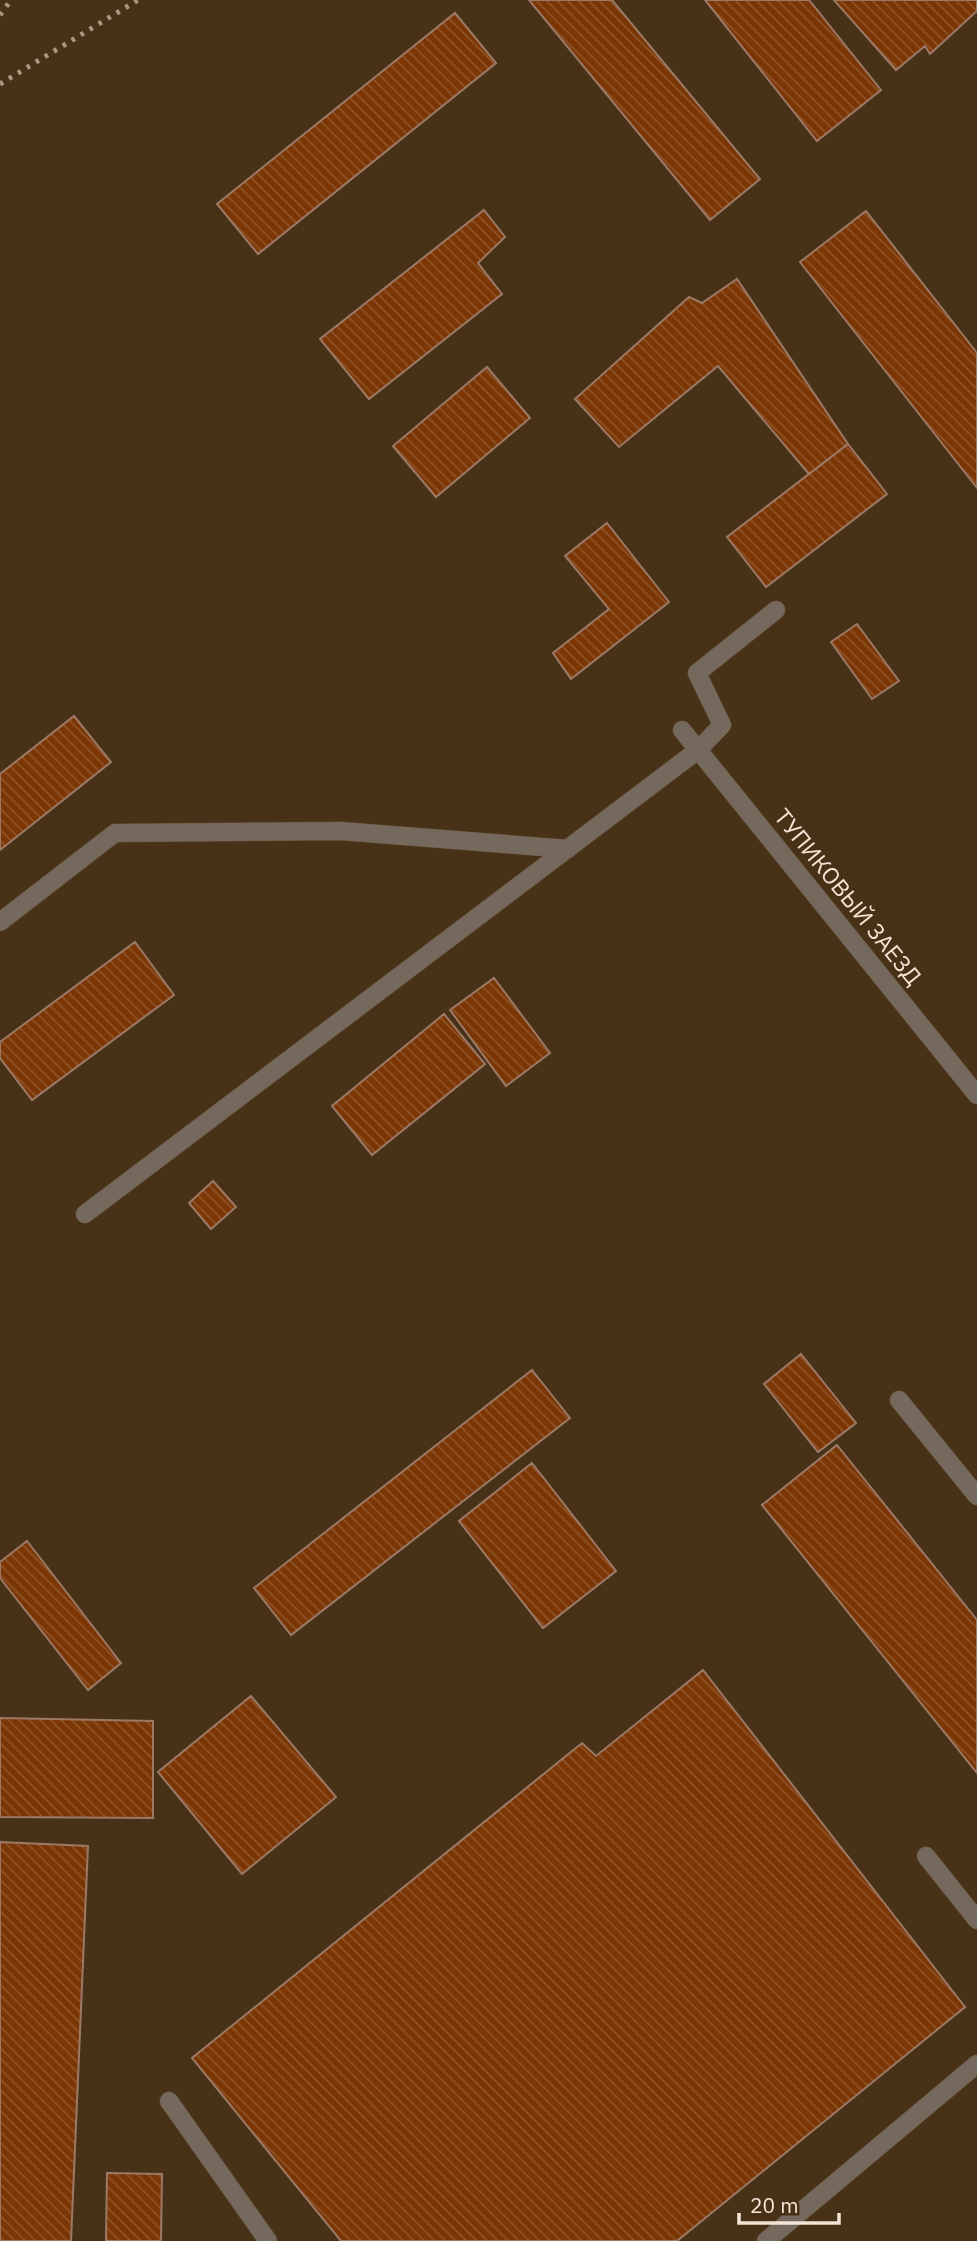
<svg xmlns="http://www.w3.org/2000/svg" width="977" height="2241" viewBox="0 0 977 2241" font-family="'IBM Plex Sans',sans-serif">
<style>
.building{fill:url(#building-back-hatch);stroke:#9c7966;stroke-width:2}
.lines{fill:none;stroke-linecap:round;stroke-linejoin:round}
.service-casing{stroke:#644f36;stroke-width:19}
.minor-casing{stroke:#644f36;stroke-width:19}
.service{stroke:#75695d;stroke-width:18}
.minor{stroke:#75695d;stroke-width:18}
.rail{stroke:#aa9884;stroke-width:5;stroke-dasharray:3.5 7;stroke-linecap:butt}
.labels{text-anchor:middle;stroke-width:5;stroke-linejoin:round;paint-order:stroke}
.street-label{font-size:23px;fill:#f4e5d6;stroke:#483217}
</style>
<defs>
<pattern id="building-back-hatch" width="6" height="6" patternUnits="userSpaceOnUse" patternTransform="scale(1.75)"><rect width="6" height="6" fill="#7b3604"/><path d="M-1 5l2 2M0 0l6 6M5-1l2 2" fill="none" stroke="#8e5328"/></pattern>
</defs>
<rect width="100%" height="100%" fill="#483217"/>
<path class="building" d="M 529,0 L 612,0 L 760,179 L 710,220 Z
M 705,0 L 809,0 L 881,90 L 817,141 Z
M 834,0 L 977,0 L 977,11 L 930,54 L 925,46 L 896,70 Z
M 455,13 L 496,63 L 258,254 L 217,204 Z
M 484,210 L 505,237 L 478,263 L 502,294 L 369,399 L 320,339 Z
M 866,211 L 977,353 L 977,488 L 800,262 Z
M 737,279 L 848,444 L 809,474 L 718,366 L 619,447 L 575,399 L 689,297 L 702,303 Z
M 487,367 L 530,418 L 436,497 L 393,446 Z
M 848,444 L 887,494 L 766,587 L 727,537 Z
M 607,523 L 669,602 L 571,679 L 553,653 L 609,609 L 565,556 Z
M 857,624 L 899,681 L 872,699 L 831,642 Z
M 74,716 L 111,762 L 0,850 L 0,774 Z
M 135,942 L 174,995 L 32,1100 L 0,1058 L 0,1042 Z
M 494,978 L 550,1053 L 506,1086 L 450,1010 Z
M 444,1014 L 485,1064 L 372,1155 L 332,1106 Z
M 213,1181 L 236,1207 L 211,1229 L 189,1203 Z
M 801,1354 L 856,1423 L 818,1452 L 764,1384 Z
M 532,1370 L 570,1418 L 291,1635 L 254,1588 Z
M 837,1445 L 977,1620 L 977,1773 L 762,1505 Z
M 532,1463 L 616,1571 L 543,1628 L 459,1521 Z
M 27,1541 L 121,1663 L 88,1690 L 0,1578 L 0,1562 Z
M 703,1670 L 965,2007 L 677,2241 L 341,2241 L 192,2058 L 582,1743 L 596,1756 Z
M 251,1696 L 336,1797 L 242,1874 L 158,1772 Z
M 0,1718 L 153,1721 L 153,1818 L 0,1817 Z
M 0,1842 L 88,1846 L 71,2241 L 0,2241 Z
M 107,2173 L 162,2174 L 161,2241 L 106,2241 Z"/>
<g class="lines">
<defs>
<path id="service" d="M 0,922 L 115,833 L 341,831 L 568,849
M 85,1214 L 698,750 L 722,725 L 697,673 L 776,610
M 899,1400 L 977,1496
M 926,1856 L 977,1920
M 169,2101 L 268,2241
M 766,2241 L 977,2064"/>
<path id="minor" d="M 682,730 L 977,1095"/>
</defs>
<use href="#service" class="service-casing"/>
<use href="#minor" class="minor-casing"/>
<use href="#service" class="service"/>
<use href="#minor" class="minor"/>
<path class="rail" d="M 0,15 L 11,0
M 0,84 L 138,0"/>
</g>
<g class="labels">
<g class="street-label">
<text transform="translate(848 897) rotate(51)" y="8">ТУПИКОВЫЙ ЗАЕЗД</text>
</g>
</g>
<path d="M739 2213v10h100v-10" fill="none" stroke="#f4e5d6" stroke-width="3.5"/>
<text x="750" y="2213" font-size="21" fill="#f4e5d6" stroke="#483217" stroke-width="5" paint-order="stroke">20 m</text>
</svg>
